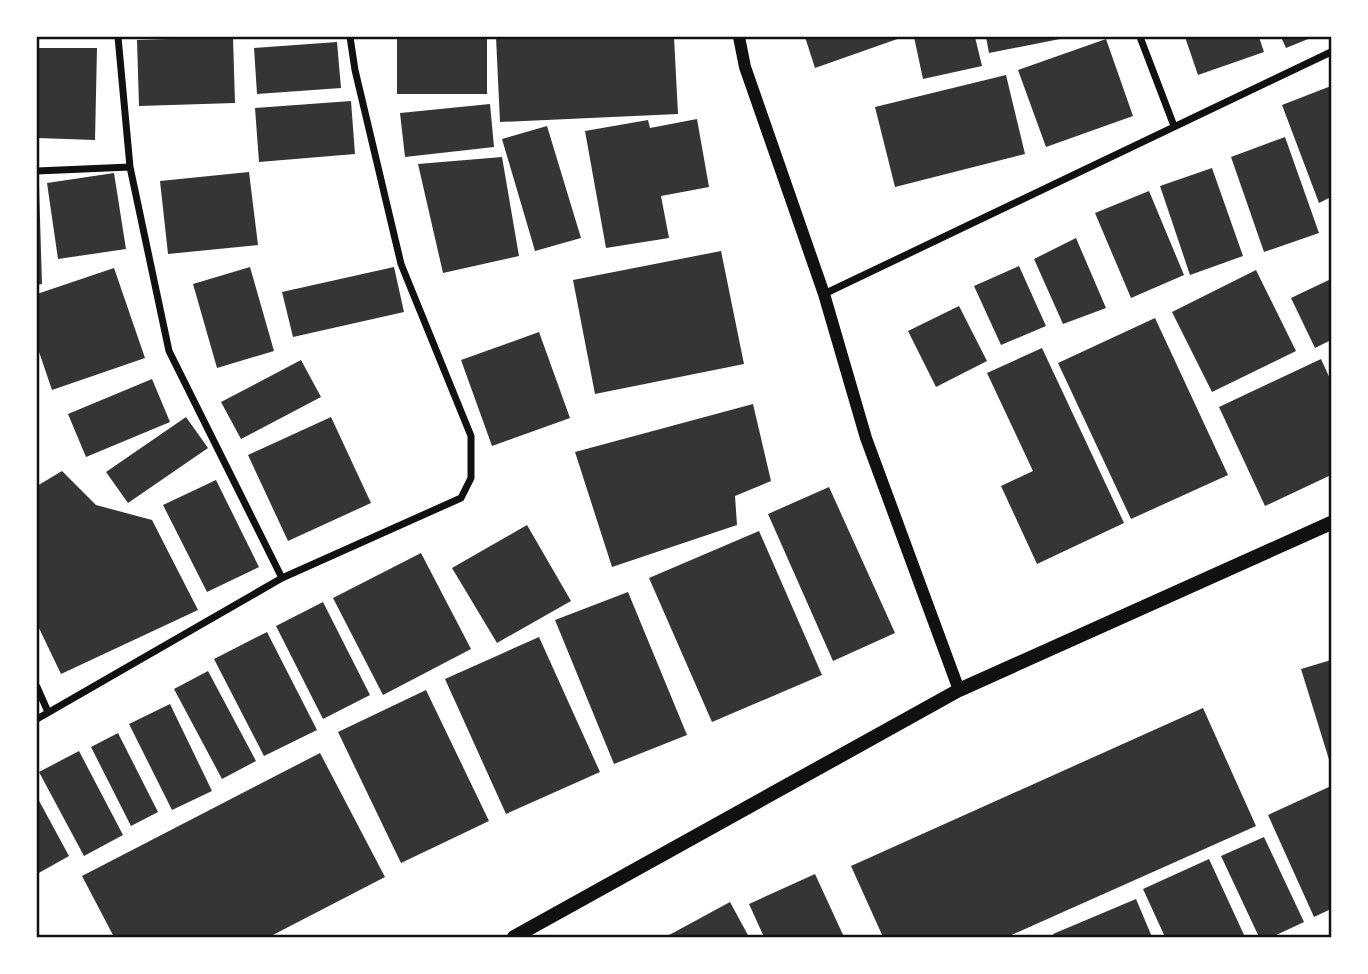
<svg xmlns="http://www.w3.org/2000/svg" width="1368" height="974" viewBox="0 0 1368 974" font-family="'Work Sans',sans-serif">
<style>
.building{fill:#353535}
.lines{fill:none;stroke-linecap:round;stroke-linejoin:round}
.minor{stroke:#111;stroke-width:7}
.tertiary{stroke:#111;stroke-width:12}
.secondary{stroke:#111;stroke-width:14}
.neatline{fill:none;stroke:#111;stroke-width:2.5}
</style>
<rect width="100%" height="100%" fill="#fff"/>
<path class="building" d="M 233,37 L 235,103 L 139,106 L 137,40 Z
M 397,37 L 487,37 L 487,94 L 397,94 Z
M 496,37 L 674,37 L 678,114 L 500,122 Z
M 805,37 L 903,37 L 815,68 Z
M 914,37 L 975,37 L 982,66 L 923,79 Z
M 986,37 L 1065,37 L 1065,38 L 989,53 Z
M 1185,37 L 1259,37 L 1264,52 L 1198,75 Z
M 1281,37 L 1313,37 L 1286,48 Z
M 1106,39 L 1133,116 L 1046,147 L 1018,70 Z
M 337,42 L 341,88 L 257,94 L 254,48 Z
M 37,48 L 97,48 L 95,140 L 37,138 Z
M 1006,75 L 1025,154 L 895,187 L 875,107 Z
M 1331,86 L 1331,197 L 1319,203 L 1282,105 Z
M 351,101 L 355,154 L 259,162 L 255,108 Z
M 490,104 L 494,147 L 405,157 L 400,113 Z
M 697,119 L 709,187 L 661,196 L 669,238 L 606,248 L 585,131 L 648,120 L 650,128 Z
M 547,126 L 581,238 L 535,251 L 502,139 Z
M 1285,137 L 1319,233 L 1264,252 L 1231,157 Z
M 502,157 L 519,256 L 443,273 L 418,164 Z
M 1212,168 L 1243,256 L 1190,275 L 1160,186 Z
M 249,172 L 258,245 L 168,254 L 160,181 Z
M 114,173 L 126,249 L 58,259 L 47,183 Z
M 37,186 L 39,186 L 42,284 L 37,285 Z
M 1149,191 L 1184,275 L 1131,298 L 1095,213 Z
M 1076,238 L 1106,308 L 1063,324 L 1034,259 Z
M 721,251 L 744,364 L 595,394 L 573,280 Z
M 1019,266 L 1046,326 L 1001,345 L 974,286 Z
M 250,267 L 274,351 L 217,368 L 193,284 Z
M 394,267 L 404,312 L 293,337 L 282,292 Z
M 114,268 L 145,358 L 52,390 L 37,346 L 37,294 Z
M 1256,270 L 1296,351 L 1212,392 L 1172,312 Z
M 1331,279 L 1331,340 L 1315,348 L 1291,298 Z
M 959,306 L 987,361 L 936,387 L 908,331 Z
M 1155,318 L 1228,475 L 1131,519 L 1058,363 Z
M 539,332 L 570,418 L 492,446 L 461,360 Z
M 1042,348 L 1124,523 L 1037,564 L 1001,486 L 1033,471 L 987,373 Z
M 1321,359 L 1331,381 L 1331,475 L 1265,506 L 1219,407 Z
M 301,360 L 321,397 L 241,439 L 221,402 Z
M 152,379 L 170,422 L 86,457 L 68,414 Z
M 753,404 L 771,481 L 735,496 L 737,525 L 612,567 L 575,452 Z
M 186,417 L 208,448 L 128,503 L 106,472 Z
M 331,417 L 371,503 L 288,541 L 248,455 Z
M 62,471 L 96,505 L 152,520 L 198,610 L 61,674 L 37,624 L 37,486 Z
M 216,480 L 259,567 L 207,592 L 163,505 Z
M 829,487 L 895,633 L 833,661 L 768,514 Z
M 527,525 L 571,601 L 497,643 L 452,568 Z
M 759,531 L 822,675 L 712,722 L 649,578 Z
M 421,553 L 471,649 L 383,695 L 333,598 Z
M 628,592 L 687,735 L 614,764 L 555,620 Z
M 323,602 L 370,695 L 323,719 L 276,626 Z
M 267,632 L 317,730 L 264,756 L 214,659 Z
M 539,637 L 600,772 L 506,814 L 445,679 Z
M 1331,660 L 1331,766 L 1301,669 Z
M 208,671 L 256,761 L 222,779 L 174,689 Z
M 426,690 L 489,821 L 401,863 L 338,732 Z
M 170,704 L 212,791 L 172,810 L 129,724 Z
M 1203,708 L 1256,826 L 1007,937 L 883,937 L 851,866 Z
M 118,733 L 158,812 L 131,826 L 91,747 Z
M 79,751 L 123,835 L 84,856 L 39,772 Z
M 320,753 L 385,877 L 269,937 L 114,937 L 82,876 Z
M 1331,786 L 1331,909 L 1314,917 L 1268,815 Z
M 37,797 L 69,856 L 37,874 Z
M 1264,837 L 1304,922 L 1272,937 L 1259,937 L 1221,856 Z
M 1209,859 L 1245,937 L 1165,937 L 1143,889 Z
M 815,874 L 844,937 L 764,937 L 749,904 Z
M 1136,899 L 1152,937 L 1055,937 L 1053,934 Z
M 730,902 L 749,937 L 665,937 L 671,934 Z"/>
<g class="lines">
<path class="minor" d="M 118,37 L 130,167 L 169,351 L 282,578
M 1140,37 L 1174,126
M 37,171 L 130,167
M 824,294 L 1331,52
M 37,687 L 48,712
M 37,719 L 282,578 L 461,498 L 471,478 L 471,436 L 401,264 L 355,70 L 350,37"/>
<path class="tertiary" d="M 739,37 L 745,67 L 824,294 L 866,438 L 959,690"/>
<path class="secondary" d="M 514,937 L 959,690 L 1331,523"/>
</g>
<rect width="1368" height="974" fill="none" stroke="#ffffff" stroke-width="77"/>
<rect x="38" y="38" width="1292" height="898" class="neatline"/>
</svg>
